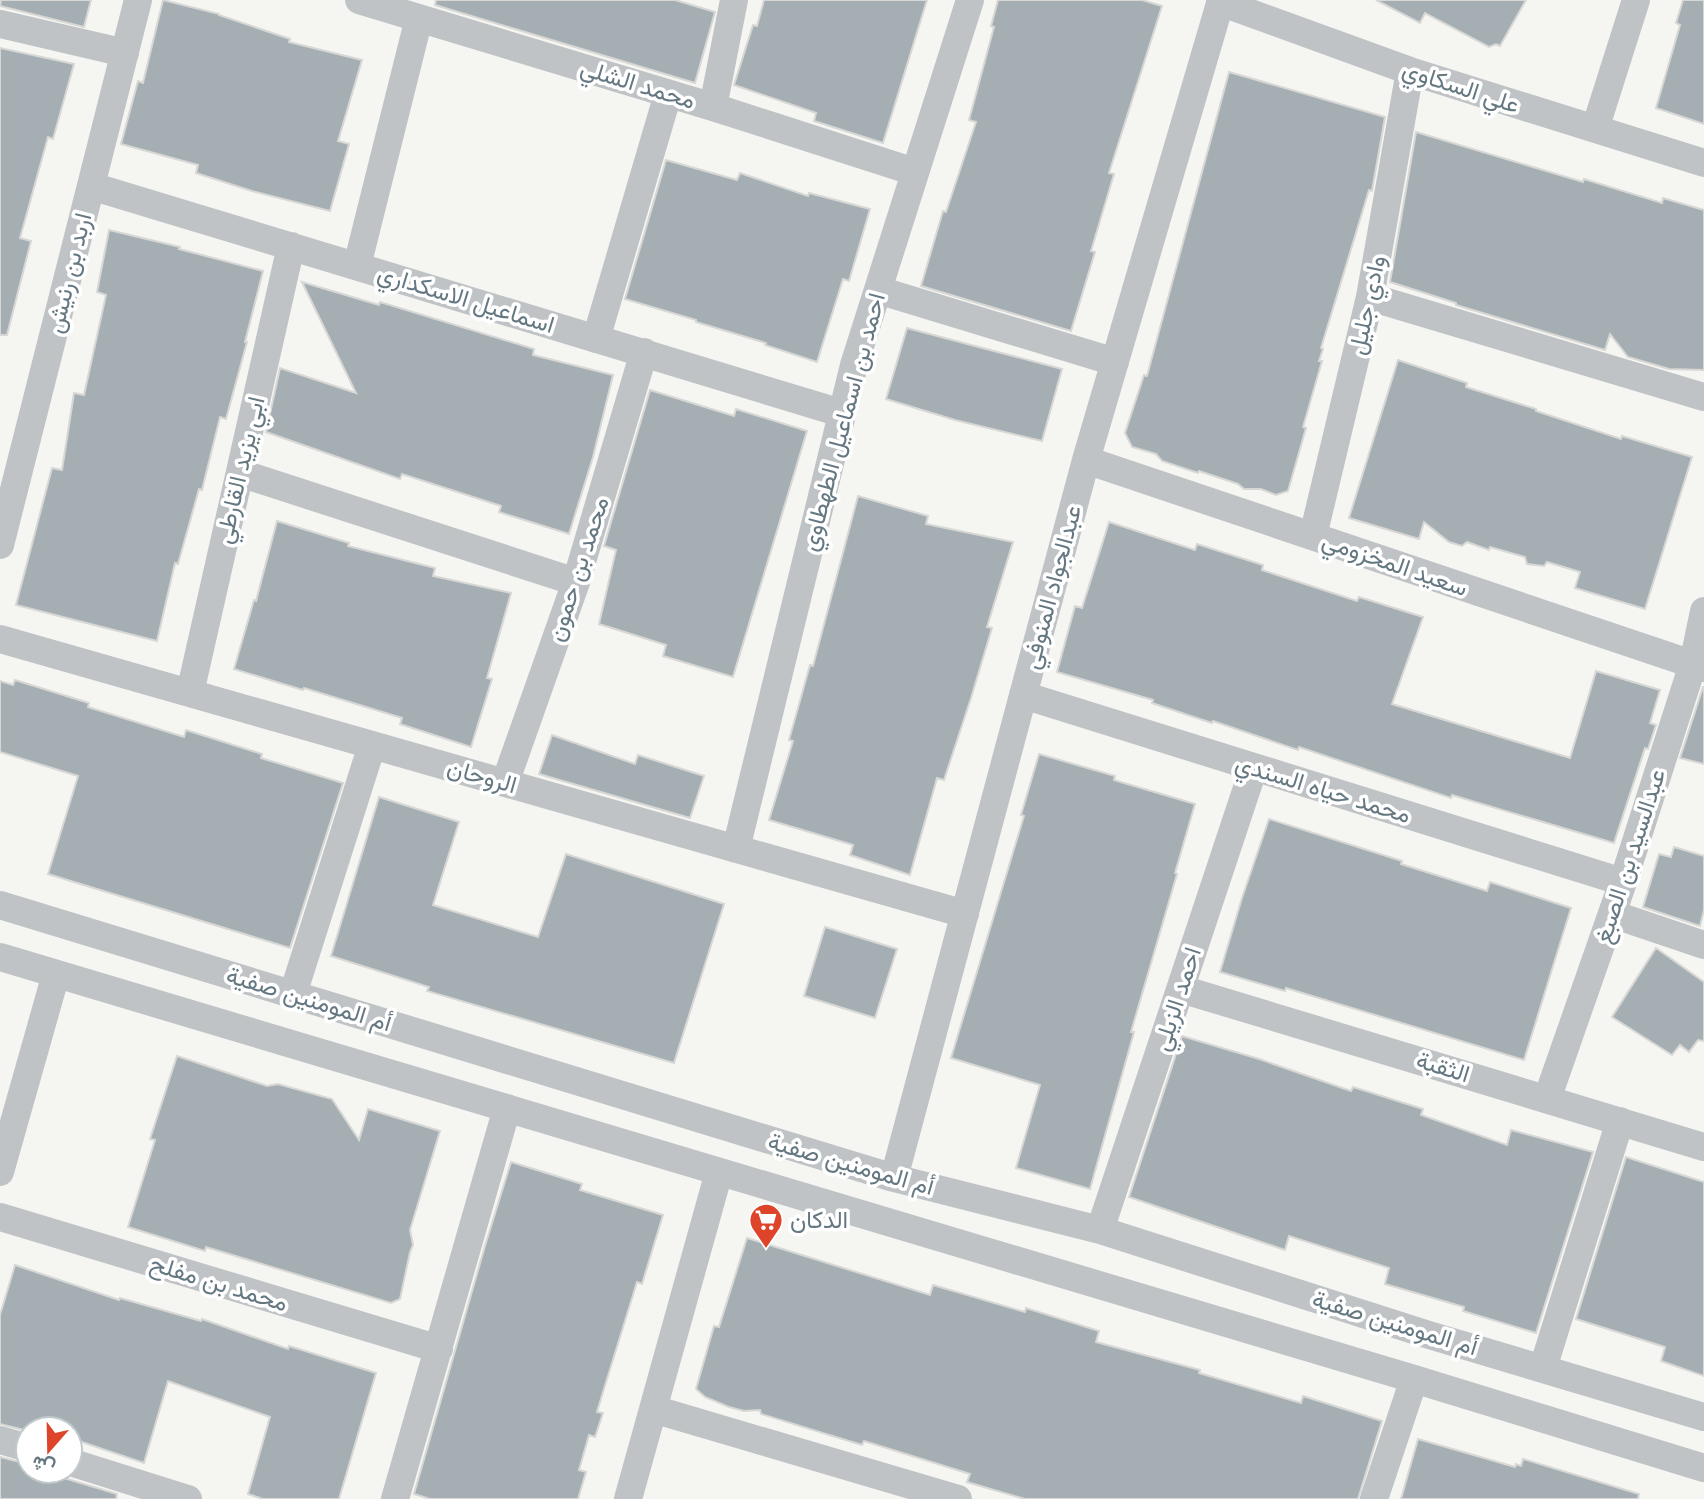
<svg xmlns="http://www.w3.org/2000/svg" width="1704" height="1499" viewBox="0 0 1704 1499" font-family="Inter,Vazirmatn,sans-serif">
<style>
.building{fill:#a5afb3;stroke:#d7d7d5;stroke-width:2}
.lines{fill:none;stroke-linecap:round;stroke-linejoin:round}
.street{stroke:#bfc3c6;stroke-width:28}
.labels{text-anchor:middle;stroke-width:7;stroke-linejoin:round;paint-order:stroke}
.street-label{font-size:24px;fill:#657882;stroke:#fff}
.poi-label{font-size:24px;fill:#657882;stroke:#fff;text-anchor:start}
</style>
<rect width="100%" height="100%" fill="#f5f5f2"/>
<path class="building" d="M 1,0 L 91,0 L 84,27 L 0,6 Z
M 163,0 L 219,14 L 219,15 L 290,39 L 289,42 L 362,60 L 338,141 L 349,144 L 330,211 L 252,191 L 196,173 L 198,165 L 121,144 L 138,81 L 143,83 Z
M 436,0 L 675,0 L 715,12 L 695,83 L 435,5 Z
M 764,0 L 927,0 L 883,143 L 814,121 L 816,113 L 734,85 L 753,25 L 757,26 Z
M 998,0 L 1142,0 L 1162,6 L 1109,173 L 1114,174 L 1091,251 L 1095,252 L 1071,331 L 921,286 L 943,211 L 946,212 L 976,122 L 969,120 L 994,27 L 991,26 Z
M 1376,0 L 1526,0 L 1500,46 L 1496,44 L 1489,47 L 1425,13 L 1420,23 Z
M 1683,0 L 1704,0 L 1704,124 L 1656,108 L 1680,25 L 1676,23 Z
M 0,48 L 74,64 L 53,139 L 48,137 L 20,238 L 31,241 L 7,335 L 0,335 Z
M 1229,72 L 1385,117 L 1372,191 L 1369,190 L 1321,348 L 1323,349 L 1319,361 L 1322,361 L 1303,427 L 1306,428 L 1288,491 L 1276,495 L 1261,489 L 1244,489 L 1238,484 L 1199,471 L 1198,473 L 1162,461 L 1156,454 L 1132,447 L 1125,433 L 1144,375 L 1147,376 Z
M 1416,132 L 1583,182 L 1584,179 L 1662,203 L 1663,198 L 1704,210 L 1704,370 L 1669,369 L 1628,357 L 1610,334 L 1605,350 L 1456,305 L 1456,303 L 1390,282 Z
M 666,160 L 737,180 L 740,173 L 808,196 L 809,193 L 870,209 L 849,281 L 843,279 L 817,362 L 765,345 L 766,343 L 696,322 L 696,320 L 625,299 Z
M 109,230 L 180,247 L 179,249 L 263,271 L 245,342 L 247,342 L 226,419 L 220,417 L 202,490 L 199,489 L 178,564 L 175,563 L 157,641 L 16,605 L 52,468 L 62,470 L 74,393 L 84,395 L 106,295 L 97,292 Z
M 302,282 L 379,305 L 380,302 L 534,349 L 533,355 L 613,375 L 593,457 L 569,534 L 499,512 L 501,506 L 402,474 L 400,479 L 266,432 L 280,368 L 356,393 Z
M 907,328 L 1062,369 L 1042,441 L 955,420 L 886,399 Z
M 1398,360 L 1467,383 L 1466,387 L 1536,409 L 1536,411 L 1621,439 L 1622,436 L 1692,457 L 1645,609 L 1575,588 L 1580,572 L 1547,562 L 1544,566 L 1527,564 L 1525,557 L 1490,547 L 1489,550 L 1467,542 L 1462,546 L 1449,542 L 1424,522 L 1419,539 L 1349,518 Z
M 650,390 L 734,416 L 736,409 L 807,431 L 733,677 L 663,656 L 666,645 L 599,624 L 616,550 L 604,546 Z
M 858,496 L 928,516 L 926,524 L 1013,542 L 987,627 L 992,628 L 971,698 L 944,780 L 937,778 L 910,875 L 850,855 L 853,845 L 769,820 L 793,741 L 789,740 L 810,665 L 813,666 Z
M 277,521 L 349,543 L 348,546 L 435,568 L 433,576 L 511,593 L 487,678 L 492,679 L 471,747 L 400,724 L 402,718 L 304,688 L 303,690 L 234,669 L 254,600 L 256,601 Z
M 1109,522 L 1195,550 L 1197,544 L 1263,565 L 1262,570 L 1357,601 L 1359,597 L 1423,617 L 1392,704 L 1567,757 L 1570,758 L 1596,671 L 1660,690 L 1650,723 L 1656,725 L 1648,749 L 1645,748 L 1614,843 L 1452,795 L 1451,798 L 1299,747 L 1298,750 L 1213,721 L 1212,723 L 1152,703 L 1153,700 L 1057,672 L 1075,606 L 1082,608 Z
M 15,680 L 89,703 L 88,707 L 184,737 L 186,730 L 262,754 L 261,758 L 343,783 L 290,948 L 48,874 L 78,776 L 0,752 L 0,681 L 13,685 Z
M 1703,687 L 1704,687 L 1704,764 L 1680,758 Z
M 552,735 L 635,764 L 638,755 L 704,776 L 690,818 L 539,774 Z
M 1039,754 L 1115,776 L 1114,780 L 1195,804 L 1175,873 L 1177,874 L 1131,1032 L 1134,1032 L 1090,1189 L 1016,1168 L 1040,1085 L 951,1058 L 1024,816 L 1021,815 Z
M 379,797 L 459,822 L 433,905 L 538,937 L 566,854 L 724,904 L 674,1063 L 427,991 L 429,987 L 331,956 Z
M 1269,819 L 1402,861 L 1401,864 L 1487,891 L 1490,882 L 1571,908 L 1524,1060 L 1286,988 L 1285,991 L 1220,972 L 1242,898 Z
M 1674,847 L 1704,856 L 1704,910 L 1700,926 L 1643,907 L 1659,854 L 1671,857 Z
M 825,927 L 897,949 L 875,1018 L 804,996 Z
M 1656,948 L 1704,982 L 1704,1041 L 1698,1040 L 1689,1052 L 1680,1045 L 1672,1055 L 1612,1017 Z
M 1182,1036 L 1259,1059 L 1351,1091 L 1353,1087 L 1423,1109 L 1421,1115 L 1507,1145 L 1511,1130 L 1593,1152 L 1536,1333 L 1463,1311 L 1464,1307 L 1385,1284 L 1389,1268 L 1289,1236 L 1285,1250 L 1129,1197 Z
M 177,1056 L 267,1086 L 278,1084 L 332,1099 L 359,1140 L 368,1109 L 440,1131 L 410,1230 L 413,1245 L 410,1252 L 400,1299 L 391,1303 L 206,1247 L 205,1251 L 128,1227 L 155,1140 L 150,1139 Z
M 1626,1157 L 1704,1182 L 1704,1376 L 1661,1361 L 1665,1347 L 1576,1319 Z
M 511,1162 L 582,1184 L 580,1190 L 663,1215 L 642,1284 L 637,1282 L 603,1392 L 597,1412 L 603,1413 L 595,1437 L 589,1435 L 579,1470 L 586,1472 L 578,1499 L 430,1499 L 414,1494 L 485,1246 Z
M 747,1238 L 930,1295 L 933,1285 L 1025,1312 L 1026,1308 L 1099,1331 L 1096,1342 L 1200,1370 L 1199,1373 L 1301,1403 L 1303,1396 L 1382,1421 L 1358,1499 L 1025,1499 L 967,1482 L 970,1474 L 864,1441 L 862,1445 L 761,1414 L 760,1410 L 744,1411 L 729,1407 L 705,1397 L 696,1389 L 714,1326 L 719,1327 Z
M 15,1265 L 119,1300 L 120,1298 L 201,1321 L 202,1319 L 288,1349 L 289,1346 L 376,1373 L 339,1499 L 263,1499 L 248,1494 L 270,1417 L 168,1381 L 144,1463 L 70,1438 L 70,1429 L 28,1431 L 0,1424 L 0,1315 Z
M 1418,1439 L 1515,1467 L 1516,1464 L 1521,1466 L 1523,1459 L 1639,1494 L 1638,1499 L 1401,1499 Z
M 0,1457 L 28,1464 L 28,1471 L 41,1471 L 117,1494 L 116,1499 L 0,1499 Z"/>
<g class="lines">
<path class="street" d="M 359,0 L 713,107 L 915,172
M 1220,2 L 1410,71 L 1704,163
M 0,24 L 125,53
M 713,107 L 734,0
M 1595,129 L 1636,0
M 91,186 L 841,413
M 357,266 L 419,18
M 878,290 L 1115,362
M 1370,297 L 1704,397
M 596,339 L 668,94
M 1086,460 L 1704,668
M 240,473 L 576,582
M 1313,536 L 1370,297 L 1410,71
M 0,545 L 138,0
M 0,639 L 965,914
M 190,693 L 291,246
M 1023,695 L 1623,882
M 505,783 L 576,582 L 644,352
M 736,849 L 854,365 L 970,0
M 0,905 L 894,1178 L 1100,1230 L 1429,1335 L 1704,1417
M 1612,914 L 1704,945
M 0,957 L 1414,1379 L 1704,1468
M 1181,989 L 1704,1147
M 293,994 L 372,745
M 1547,1099 L 1623,882 L 1693,664 L 1704,611
M 0,1172 L 56,974
M 894,1178 L 1086,460 L 1221,0
M 0,1217 L 439,1349
M 1100,1230 L 1254,767
M 1543,1368 L 1620,1121
M 653,1409 L 958,1499
M 0,1440 L 28,1448
M 70,1462 L 188,1499
M 395,1499 L 507,1108
M 628,1499 L 719,1172
M 1374,1499 L 1414,1379"/>
</g>
<defs>
<symbol id="supermarket-pin" viewBox="-11 -11 22 30"><path d="M0 17L-7.5 6A9.5 9.5 0 1 1 7.5 6Z" fill="#dd442a" stroke="#fff"/><path d="M-6-5.5h2.5l.6 2H6L4.5 2H-2.5L-4.4-4H-6ZM-1.5 3.2a1.3 1.3 0 1 0 .1 0ZM3 3.2a1.3 1.3 0 1 0 .1 0Z" fill="#fff"/></symbol>
</defs>
<g fill-rule="evenodd">
<use href="#supermarket-pin" x="747" y="1201" width="38" height="52"/>
</g>
<g class="labels">
<g class="street-label">
<text transform="translate(638 84) rotate(17)" y="8">محمد الشلي</text>
<text transform="translate(1461 87) rotate(18)" y="8">علي السكاوي</text>
<text transform="translate(69 273) rotate(-76)" y="8">اربد بن رنيش</text>
<text transform="translate(466 299) rotate(17)" y="8">اسماعيل الاسكداري</text>
<text transform="translate(1367 305) rotate(-78)" y="8">وادي جليل</text>
<text transform="translate(843 422) rotate(-75)" y="8">احمد بن اسماعيل الطهطاوي</text>
<text transform="translate(240 470) rotate(-77)" y="8">ابي يزيد القارطي</text>
<text transform="translate(1395 564) rotate(19)" y="8">سعيد المخزومي</text>
<text transform="translate(578 569) rotate(-72)" y="8">محمد بن حمون</text>
<text transform="translate(1052 587) rotate(-75)" y="8">عبدالجواد المنوفي</text>
<text transform="translate(482 776) rotate(16)" y="8">الروحان</text>
<text transform="translate(1323 789) rotate(17)" y="8">محمد حياه السندي</text>
<text transform="translate(1630 856) rotate(-72)" y="8">عبدالسيد بن الصبغ</text>
<text transform="translate(309 999) rotate(17)" y="8">أم المومنين صفية</text>
<text transform="translate(1177 999) rotate(-72)" y="8">احمد الزيلي</text>
<text transform="translate(1443 1067) rotate(17)" y="8">الثقبة</text>
<text transform="translate(851 1164) rotate(16)" y="8">أم المومنين صفية</text>
<text transform="translate(219 1283) rotate(17)" y="8">محمد بن مفلح</text>
<text transform="translate(1395 1323) rotate(17)" y="8">أم المومنين صفية</text>
</g>
<g class="poi-label">
<text x="790" y="1228">الدكان</text>
</g>
</g>
<g transform="translate(49 1450) rotate(200)"><circle r="33" fill="#ffffff" stroke="#c1c9cd" stroke-width="2"/>
<path d="M0-5L12 26L0 18L-12 26Z" fill="#dd442a"/>
<text y="-10" font-size="19" font-weight="bold" text-anchor="middle" fill="#657882">ش</text>
</g>
</svg>
